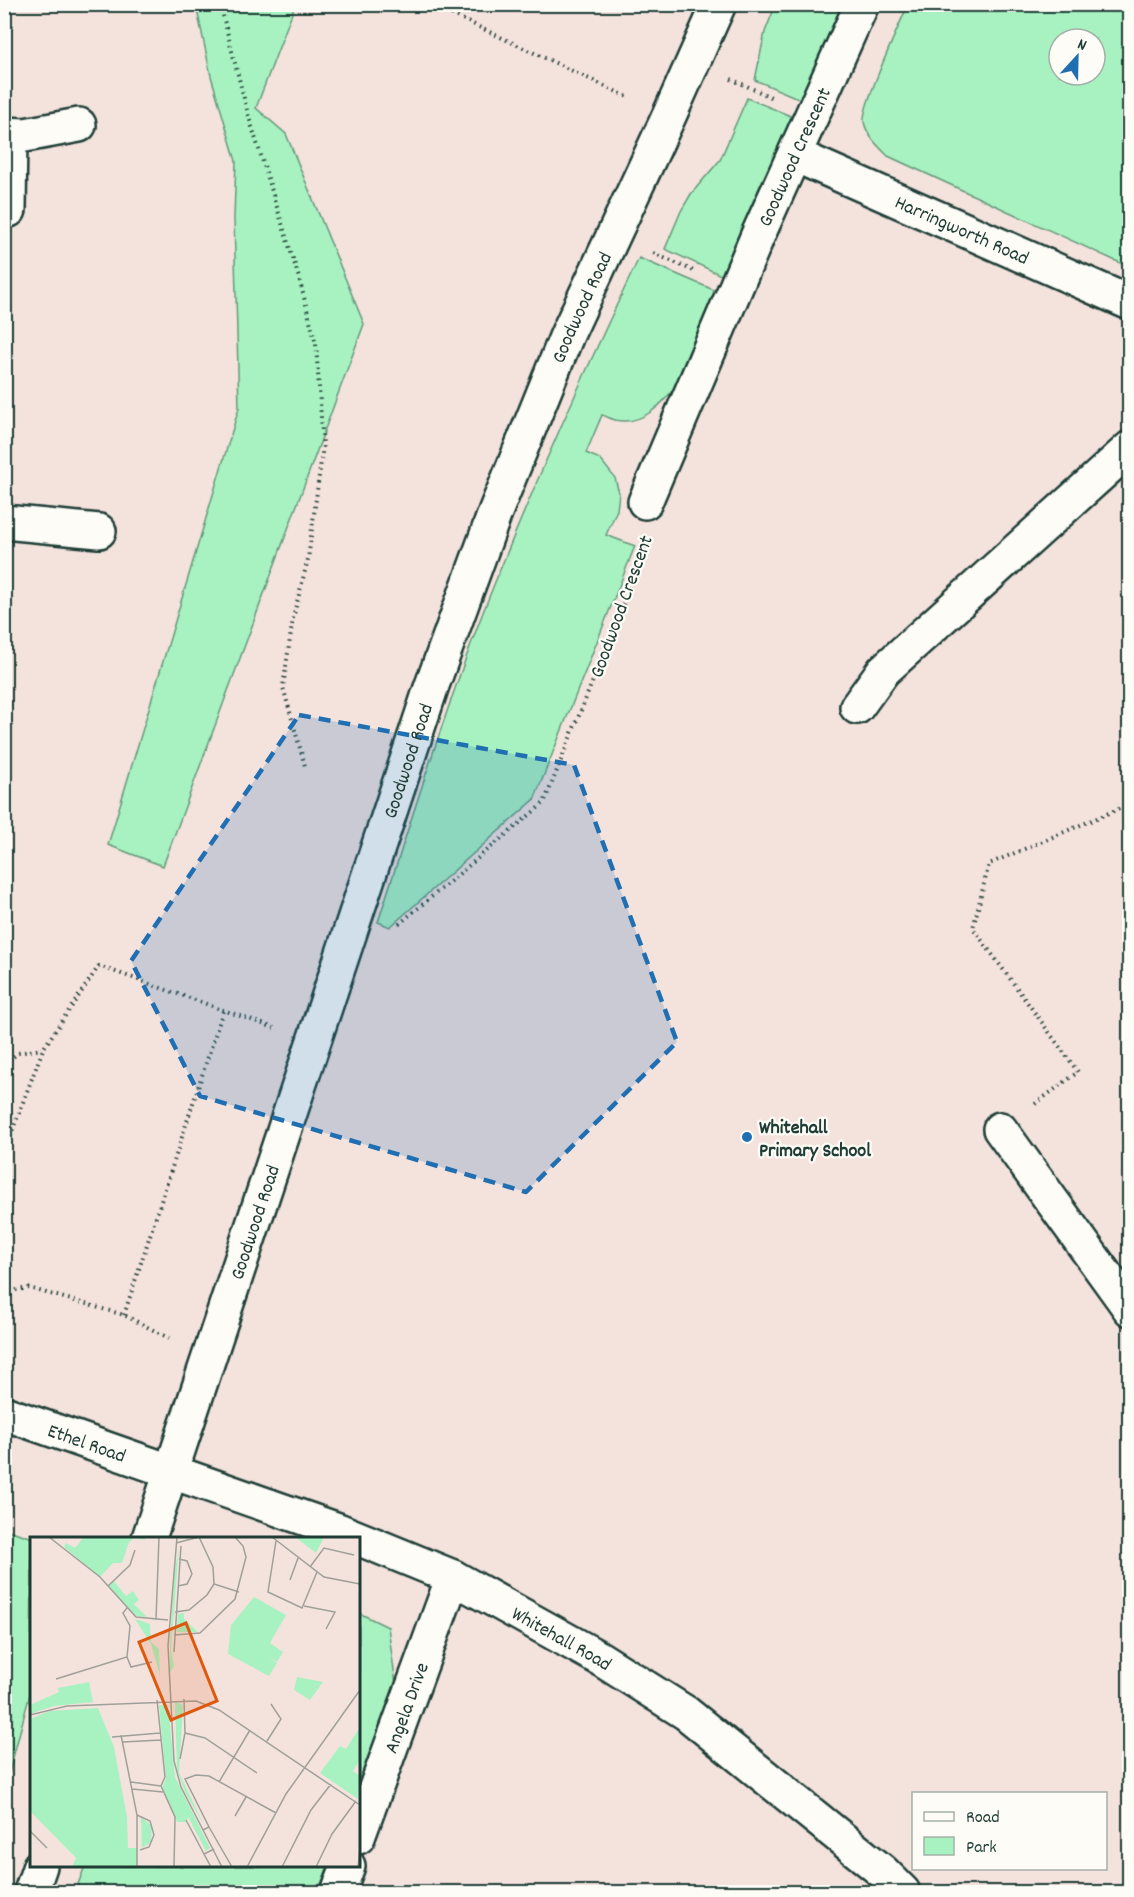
<svg xmlns="http://www.w3.org/2000/svg" width="1134" height="1897" viewBox="0 0 1134 1897" font-family="Dekko,sans-serif">
<style>
.green{fill:#a8f2c1;stroke:#64987a;stroke-width:1.5;fill-rule:evenodd}
.lines{fill:none;stroke-linecap:round;stroke-linejoin:round}
.minor-casing{stroke:#1f3d34;stroke-width:38}
.path{stroke:#1f3d34;stroke-width:4;stroke-dasharray:1.5 4.5;stroke-linecap:butt}
.minor{stroke:#fdfcf7;stroke-width:33}
.marked{fill:#1f6fb2;fill-opacity:0.2;stroke:#1f6fb2;stroke-width:4.5;stroke-dasharray:12 8;stroke-linejoin:round}
.poi-dot{fill:#1f6fb2;stroke:#fdfcf7;stroke-width:2}
.labels{text-anchor:middle;stroke-width:4.5;stroke-linejoin:round;paint-order:stroke}
.street-label{font-size:20px;fill:#1f3d34;stroke:#fdfcf7}
.poi-label{font-size:20px;font-weight:bold;fill:#1f3d34;stroke:#fdfcf7;text-anchor:start}
.inset-road{fill:none;stroke:#9fa099;stroke-width:1.5}
.view{fill:#de580e;fill-opacity:0.15;stroke:#de580e;stroke-width:3}
.inset-edge{fill:none;stroke:#1f3d34;stroke-width:3}
</style>
<rect width="100%" height="100%" fill="#f4e2dd"/>
<filter id="ink" filterUnits="userSpaceOnUse"><feTurbulence type="fractalNoise" baseFrequency=".0167" numOctaves="2"/><feDisplacementMap in="SourceGraphic" scale="12" xChannelSelector="R" yChannelSelector="G"/><feConvolveMatrix kernelMatrix="1 2 1 2 8 2 1 2 1" color-interpolation-filters="sRGB"/></filter>
<g filter="url(#ink)">
<path class="green" d="M 776,4 L 839,5 L 838,14 L 800,99 L 755,80 L 765,32 Z
M 196,5 L 295,5 L 256,108 L 286,134 L 364,324 L 163,866 L 108,845 L 239,408 L 234,218 L 236,161 L 211,76 Z
M 908,5 L 1129,5 L 1129,267 L 888,156 C 878,146 867,136 864,122 C 861,108 900,23 908,5 ZM 1059,39 L 1095,39 L 1095,75 L 1059,75 Z
M 747,98 L 793,117 L 723,276 L 665,249 L 681,211 L 691,194 L 720,160 Z
M 639,258 L 716,291 L 676,385 C 663,405 641,426 615,420 C 611,419 606,416 602,415 L 586,453 L 600,459 L 615,478 L 619,493 L 617,510 L 606,535 L 635,546 L 534,800 L 390,927 L 378,922 C 411,821 442,720 480,620 C 528,497 582,377 639,258 Z
M 5,1529 L 33,1538 L 32,1538 L 31,1690 L 5,1788 Z
M 359,1613 L 388,1627 L 396,1685 L 359,1784 Z
M 85,1866 L 328,1866 L 318,1892 L 75,1892 Z"/>
<g class="lines">
<defs>
<g id="minor">
<path d="M 4,134 L 25,135 L 79,125"/>
<path id="s1" d="M 795,155 L 1130,303"/>
<path d="M 9,210 L 10,134"/>
<path id="s2" d="M 645,502 L 758,235 L 862,4"/>
<path d="M 4,522 L 99,531"/>
<path d="M 857,707 L 883,671 L 1130,448"/>
<path d="M 1000,1129 L 1130,1309"/>
<path id="s3" d="M 4,1413 L 338,1530 L 453,1577 L 599,1658 L 686,1713 L 882,1871 L 903,1892"/>
<path id="s4" d="M 149,1538 L 431,688 L 496,510 L 567,335 L 669,116 L 719,4"/>
<path id="s5" d="M 358,1837 L 453,1577"/>
<path d="M 31,1892 L 40,1866"/>
<path d="M 338,1892 L 348,1866"/>
</g>
</defs>
<use href="#minor" class="minor-casing"/>
<path class="path" d="M 220,4 L 248,114 L 299,278 L 316,344 L 323,446 L 308,559 L 293,618 L 283,687 L 305,766
M 430,4 L 630,98
M 731,79 L 773,98
M 653,253 L 696,272
M 399,924 L 544,803 L 647,545
M 4,1064 L 18,1053 L 42,1049
M 1035,1104 L 1078,1072 L 973,928 L 989,864 L 1130,804
M 4,1153 L 43,1049 L 99,966 L 274,1028
M 4,1292 L 29,1288 L 124,1315 L 169,1338
M 124,1315 L 223,1011"/>
<use href="#minor" class="minor"/>
</g>
</g>
<path class="marked" d="M 299,715 L 574,765 L 677,1042 L 526,1192 L 200,1096 L 131,961 Z"/>
<circle class="poi-dot" cx="747" cy="1137" r="6"/>
<g class="labels">
<g class="street-label">
<text dy="7" stroke="none"><textPath href="#s2" startOffset="376">Goodwood Crescent</textPath></text>
<text dy="7" stroke="none"><textPath href="#s1" startOffset="183">Harringworth Road</textPath></text>
<text dy="7" stroke="none"><textPath href="#s4" startOffset="1305">Goodwood Road</textPath></text>
<text transform="translate(620 606) rotate(-70)" y="7">Goodwood Crescent</text>
<text dy="7" stroke="none"><textPath href="#s4" startOffset="819">Goodwood Road</textPath></text>
<text dy="7" stroke="none"><textPath href="#s4" startOffset="333">Goodwood Road</textPath></text>
<text dy="7" stroke="none"><textPath href="#s3" startOffset="88">Ethel Road</textPath></text>
<text dy="7" stroke="none"><textPath href="#s3" startOffset="603">Whitehall Road</textPath></text>
<text dy="7" stroke="none"><textPath href="#s5" startOffset="138">Angela Drive</textPath></text>
</g>
<g class="poi-label">
<text x="759" y="1133">Whitehall<tspan x="759" dy="23">Primary School</tspan></text>
</g>
</g>
<g transform="translate(30 1537)">
<rect width="330" height="330" fill="#f4e2dd"/>
<path d="M 54,0 L 115,0 L 115,3 L 104,1 L 99,5 L 92,26 L 83,26 L 70,40 L 34,10 L 36,6 L 45,11 ZM 265,0 L 294,0 L 286,16 ZM 149,10 L 141,112 L 144,129 L 140,136 L 140,105 L 144,38 ZM 84,44 L 96,59 L 103,54 L 109,63 L 104,67 L 117,80 L 106,79 L 78,49 ZM 224,60 L 256,78 L 240,106 L 253,115 L 247,125 L 238,120 L 247,126 L 239,139 L 198,117 L 201,88 ZM 154,76 L 154,82 L 168,95 L 147,95 L 148,77 ZM 105,82 L 120,87 L 121,105 L 129,112 L 130,138 L 121,107 ZM 267,140 L 293,145 L 280,163 L 264,153 ZM 59,145 L 63,165 L 24,169 L 0,177 L 0,168 L 29,155 L 28,151 ZM 145,165 L 153,168 L 149,236 L 175,290 L 155,255 L 147,233 ZM 129,168 L 138,168 L 145,240 L 180,311 L 176,314 L 158,280 L 156,285 L 147,285 L 132,251 L 136,242 ZM 68,171 L 84,210 L 97,280 L 98,311 L 108,311 L 106,330 L 42,330 L 46,321 L 0,274 L 0,182 L 20,174 ZM 330,190 L 330,223 L 323,234 L 330,239 L 328,262 L 290,236 L 310,209 L 316,212 ZM 111,280 L 122,289 L 121,305 L 112,311 Z" fill="#a8f2c1"/>
<path class="inset-road" d="M 19,0 L 70,40 L 106,80 L 138,83M 147,0 L 138,109 L 144,224 L 151,250 L 192,330M 242,0 L 294,40 L 330,47M 246,4 L 238,55 L 272,71 L 287,35M 146,6 L 169,0M 280,30 L 294,11 L 324,18M 260,43 L 268,21M 184,47 L 209,55M 78,49 L 100,28 L 105,13M 148,49 L 157,47 L 162,37 L 157,24 L 149,22M 274,69 L 305,75 L 296,92M 145,75 L 159,73 L 177,58 L 184,47 L 183,30 L 169,0M 126,83 L 129,0M 144,98 L 170,96 L 205,62 L 216,20 L 213,9 L 205,0M 144,115 L 151,9M 97,120 L 101,130 L 122,125M 26,142 L 97,120 L 100,89 L 93,76 L 97,71M 127,163 L 135,240 L 131,249 L 145,280 L 144,330M 0,178 L 37,169 L 166,164 L 189,173 L 330,268M 155,196 L 175,201 L 227,236M 91,198 L 107,278 L 107,330M 82,200 L 130,196M 237,204 L 251,182 L 241,167M 93,205 L 131,203M 150,222 L 155,196 L 154,162M 101,245 L 131,249M 189,245 L 220,193M 102,252 L 133,255M 107,278 L 120,284 L 124,298 L 119,310 L 110,313M 205,279 L 216,260M 156,283 L 174,317M 179,290 L 202,330M 173,293 L 179,290 L 155,242 L 166,238 L 179,239 L 246,276M 0,294 L 17,311M 181,330 L 174,317 L 184,312M 217,330 L 256,257 L 330,153M 252,330 L 281,273 L 301,247M 286,330 L 302,297 L 326,264M 328,330 L 330,311"/>
<path class="view" d="M 156,86 L 187,164 L 141,183 L 109,105 Z"/>
<rect width="330" height="330" class="inset-edge"/>
</g>
<rect width="1134" height="1897" fill="none" stroke="#fdfcf7" stroke-width="24"/>
<rect x="12" y="12" width="1110" height="1873" fill="none" stroke="#1f3d34" stroke-width="2" filter="url(#ink)"/>
<rect x="912" y="1792" width="195" height="78" fill="#fdfcf7" stroke="#a4b0a9" stroke-width="1.5"/>
<rect x="924" y="1812" width="30" height="9" fill="#fdfcf7" stroke="#a4b0a9" stroke-width="1.5"/>
<text x="966" y="1822" font-size="18" fill="#1f3d34">Road</text>
<rect x="924" y="1837" width="30" height="18" fill="#a8f2c1" stroke="#a4b0a9" stroke-width="1.5"/>
<text x="966" y="1852" font-size="18" fill="#1f3d34">Park</text>
<g transform="translate(1077 57) rotate(22)"><circle r="28" fill="#fdfcf7" stroke="#a4b0a9" stroke-width="1.5"/>
<path d="M0-4.5L10 22L0 15L-10 22Z" fill="#1f6fb2"/>
<text y="-9" font-size="16" font-weight="bold" text-anchor="middle" fill="#1f3d34">N</text>
</g>
</svg>
